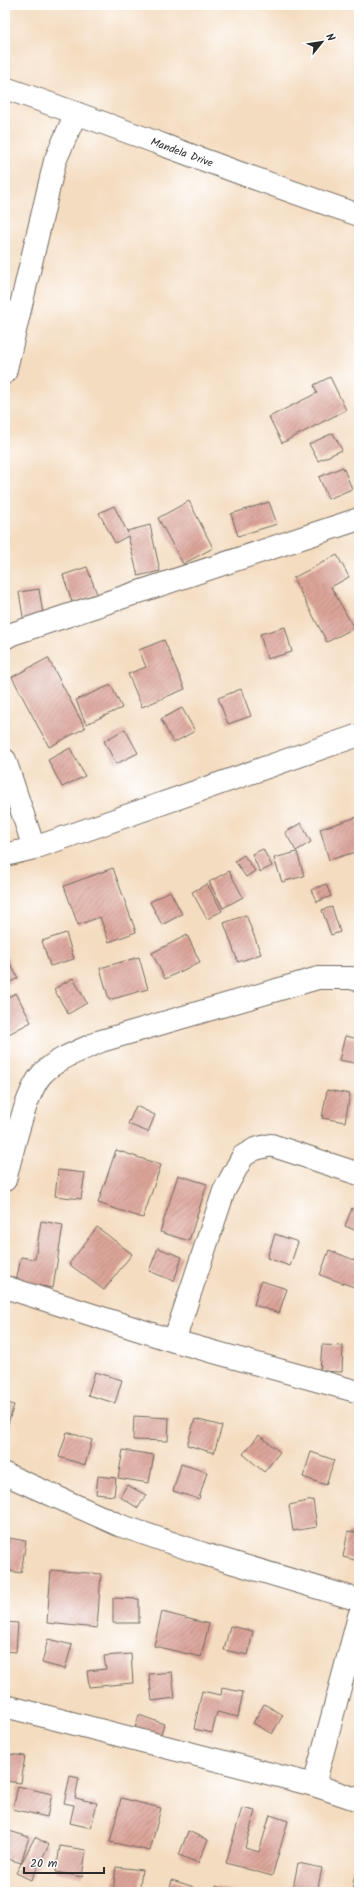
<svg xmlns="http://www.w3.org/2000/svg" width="364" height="1897" viewBox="0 0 364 1897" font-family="Kalam,sans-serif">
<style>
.building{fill:url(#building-hatch)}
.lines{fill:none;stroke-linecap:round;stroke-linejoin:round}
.minor-casing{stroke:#71695f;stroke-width:24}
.tertiary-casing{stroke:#71695f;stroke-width:24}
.minor{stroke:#fff;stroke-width:22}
.tertiary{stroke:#fff;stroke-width:22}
.labels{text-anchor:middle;stroke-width:3.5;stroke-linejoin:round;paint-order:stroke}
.street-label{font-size:11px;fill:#2b2b2b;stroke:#fff}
</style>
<defs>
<pattern id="building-hatch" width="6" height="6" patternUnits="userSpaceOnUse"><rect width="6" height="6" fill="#dca499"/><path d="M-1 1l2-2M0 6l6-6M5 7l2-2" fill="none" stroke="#b3867d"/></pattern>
</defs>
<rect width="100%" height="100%" fill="#fff"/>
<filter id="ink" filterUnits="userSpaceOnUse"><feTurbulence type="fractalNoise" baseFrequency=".025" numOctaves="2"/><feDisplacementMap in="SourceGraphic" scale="8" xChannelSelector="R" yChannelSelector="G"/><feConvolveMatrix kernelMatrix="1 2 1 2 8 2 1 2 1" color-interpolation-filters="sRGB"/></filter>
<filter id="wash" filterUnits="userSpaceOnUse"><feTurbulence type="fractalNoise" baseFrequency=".012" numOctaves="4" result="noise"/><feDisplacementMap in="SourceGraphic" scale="16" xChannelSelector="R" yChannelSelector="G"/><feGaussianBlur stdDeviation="0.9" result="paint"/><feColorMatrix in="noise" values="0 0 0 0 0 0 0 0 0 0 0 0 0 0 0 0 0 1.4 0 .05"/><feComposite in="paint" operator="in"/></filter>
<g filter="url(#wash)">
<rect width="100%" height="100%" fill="#f4dcc0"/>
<g id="blocks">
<path class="building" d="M 330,377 L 346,410 L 282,443 L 269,417 L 317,393 L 314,385 Z
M 333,433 L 342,450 L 318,461 L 309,444 Z
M 343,467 L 352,489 L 328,499 L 319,477 Z
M 189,501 L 213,548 L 183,564 L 158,518 Z
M 269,502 L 277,524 L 238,536 L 231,514 Z
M 114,506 L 128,533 L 127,531 L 150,525 L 160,571 L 138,576 L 128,536 L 115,543 L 99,513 Z
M 337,555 L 349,577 L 331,587 L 354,628 L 327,642 L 293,578 Z
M 87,567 L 97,594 L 72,602 L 63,575 Z
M 39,589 L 44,620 L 24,623 L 19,592 Z
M 285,627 L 292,652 L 267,659 L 260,634 Z
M 164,640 L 185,689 L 142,707 L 128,674 L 146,667 L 139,650 Z
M 48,658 L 85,728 L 49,747 L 12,677 Z
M 111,685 L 122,708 L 86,724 L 76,700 Z
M 241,689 L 251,716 L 228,724 L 218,698 Z
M 182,708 L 195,731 L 173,743 L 161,719 Z
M 125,729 L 138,753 L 116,764 L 104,741 Z
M 70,748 L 85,776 L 62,787 L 48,760 Z
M 357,817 L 359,823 L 359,851 L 329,860 L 320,829 Z
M 301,823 L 311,842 L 296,851 L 285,832 Z
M 263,849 L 272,866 L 260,872 L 252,854 Z
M 297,852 L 304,876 L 282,882 L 274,858 Z
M 244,855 L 255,871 L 246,877 L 235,861 Z
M 113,868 L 136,932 L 109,942 L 100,917 L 78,925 L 64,886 Z
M 229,871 L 243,897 L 223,908 L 209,882 Z
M 207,884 L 222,911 L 207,919 L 192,892 Z
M 326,884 L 331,896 L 317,902 L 311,890 Z
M 170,891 L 182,914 L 162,925 L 150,902 Z
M 332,907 L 340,932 L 331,935 L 322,910 Z
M 246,915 L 261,954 L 238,962 L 224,923 Z
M 66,933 L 74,959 L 50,966 L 42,941 Z
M 187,935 L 200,962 L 165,979 L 152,953 Z
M 5,954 L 18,978 L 5,985 Z
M 139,957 L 148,989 L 109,1000 L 100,968 Z
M 73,978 L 87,1003 L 68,1014 L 54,989 Z
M 16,993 L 31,1022 L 5,1036 L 5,999 Z
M 345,1036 L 359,1039 L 359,1064 L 339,1060 Z
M 327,1090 L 350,1094 L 345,1122 L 322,1118 Z
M 136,1106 L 155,1115 L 148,1132 L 128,1124 Z
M 116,1150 L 161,1165 L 143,1218 L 98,1203 Z
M 58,1170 L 85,1173 L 81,1199 L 55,1196 Z
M 178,1175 L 207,1184 L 189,1241 L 160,1232 Z
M 352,1208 L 359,1212 L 359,1232 L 345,1226 Z
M 41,1221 L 63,1225 L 53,1288 L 16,1282 L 21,1257 L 35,1259 Z
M 97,1227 L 132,1254 L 104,1290 L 69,1264 Z
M 275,1234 L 298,1242 L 290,1266 L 267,1258 Z
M 158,1248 L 182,1257 L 174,1281 L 149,1271 Z
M 329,1250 L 359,1262 L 359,1283 L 357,1288 L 320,1275 Z
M 261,1281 L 287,1289 L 279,1313 L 254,1305 Z
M 322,1345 L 343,1346 L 342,1372 L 320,1371 Z
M 95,1372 L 122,1380 L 115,1403 L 88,1395 Z
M 5,1402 L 14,1405 L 5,1433 Z
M 134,1416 L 169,1418 L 168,1441 L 133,1440 Z
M 195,1419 L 222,1426 L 214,1453 L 187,1445 Z
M 67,1432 L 92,1440 L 85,1465 L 59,1457 Z
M 259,1435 L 280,1452 L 264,1472 L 243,1454 Z
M 123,1450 L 154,1455 L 149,1483 L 118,1478 Z
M 311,1452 L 334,1460 L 326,1485 L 303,1477 Z
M 181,1464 L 207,1472 L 199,1499 L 173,1491 Z
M 98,1476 L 116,1478 L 114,1496 L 96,1494 Z
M 127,1485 L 146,1495 L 138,1508 L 120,1497 Z
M 313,1500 L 317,1527 L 293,1531 L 289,1505 Z
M 348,1531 L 359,1533 L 359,1561 L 343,1557 Z
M 9,1538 L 26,1541 L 21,1573 L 5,1570 Z
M 51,1570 L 101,1574 L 97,1628 L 47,1623 Z
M 113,1598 L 139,1599 L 139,1623 L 113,1623 Z
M 162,1612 L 209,1624 L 201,1657 L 154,1646 Z
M 5,1622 L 18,1623 L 16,1652 L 5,1651 Z
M 230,1626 L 253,1631 L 248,1655 L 224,1650 Z
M 48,1639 L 72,1645 L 65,1669 L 42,1663 Z
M 131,1654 L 133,1683 L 89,1687 L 87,1671 L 106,1669 L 104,1656 Z
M 172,1672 L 175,1698 L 152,1701 L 149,1674 Z
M 222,1688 L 243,1692 L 238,1717 L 217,1712 L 212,1733 L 194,1729 L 202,1691 L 221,1695 Z
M 264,1704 L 283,1715 L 272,1734 L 253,1723 Z
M 139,1715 L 164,1724 L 158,1743 L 133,1735 Z
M 8,1754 L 25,1756 L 21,1783 L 5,1781 Z
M 70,1776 L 79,1778 L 75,1798 L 97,1803 L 91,1828 L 70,1823 L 74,1805 L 64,1803 Z
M 18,1786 L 52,1794 L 47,1817 L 13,1809 Z
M 121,1798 L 161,1808 L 150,1851 L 110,1842 Z
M 242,1808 L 255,1811 L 245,1848 L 259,1852 L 270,1815 L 288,1821 L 272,1876 L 226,1863 Z
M 6,1830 L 29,1837 L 21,1863 L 5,1858 Z
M 188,1831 L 208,1840 L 198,1863 L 179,1855 Z
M 35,1837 L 49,1845 L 31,1880 L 16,1873 Z
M 60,1846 L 86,1850 L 82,1877 L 56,1872 Z
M 298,1863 L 322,1868 L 317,1892 L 293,1888 Z
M 116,1867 L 142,1870 L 139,1892 L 113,1892 Z
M 355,1874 L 359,1875 L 359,1892 L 352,1892 Z
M 172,1880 L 194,1887 L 192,1892 L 169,1892 Z
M 216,1886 L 235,1892 L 215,1892 Z"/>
</g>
</g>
<g filter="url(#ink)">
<use href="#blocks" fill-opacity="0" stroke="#71695f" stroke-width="1"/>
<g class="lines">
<defs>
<path id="minor" d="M 5,373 L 55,161 L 76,113
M 5,638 L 12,634 L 359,519
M 5,760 L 34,848
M 5,855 L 34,848 L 359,735
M 5,1180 C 12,1154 25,1093 42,1074 C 57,1058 82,1050 101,1041 L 318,978 L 351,978 L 359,980
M 5,1287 L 174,1341 L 359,1392
M 174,1341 L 224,1191 L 243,1156 L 255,1149 L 271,1145 L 359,1174
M 5,1474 L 119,1525 L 204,1554 L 359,1600
M 5,1706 L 314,1785 L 359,1800
M 314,1785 L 359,1616"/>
<path id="tertiary" d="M 5,88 C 124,129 240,175 359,215"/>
</defs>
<use href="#minor" class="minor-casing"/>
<use href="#tertiary" class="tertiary-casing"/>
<use href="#minor" class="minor"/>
<use href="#tertiary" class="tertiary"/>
</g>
</g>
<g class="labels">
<g class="street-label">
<text transform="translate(182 152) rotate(20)" y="4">Mandela Drive</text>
</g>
</g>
<rect width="364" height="1897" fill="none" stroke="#fff" stroke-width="20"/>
<g transform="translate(322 42) rotate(60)" stroke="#ffffff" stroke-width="3" paint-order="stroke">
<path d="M0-3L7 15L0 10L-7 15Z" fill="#2b2b2b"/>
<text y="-6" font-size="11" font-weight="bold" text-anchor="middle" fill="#2b2b2b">N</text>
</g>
<path d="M24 1867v6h80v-6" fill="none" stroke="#2b2b2b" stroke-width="2"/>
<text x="30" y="1867" font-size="12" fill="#2b2b2b" stroke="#ffffff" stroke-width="3" paint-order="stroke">20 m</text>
</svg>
